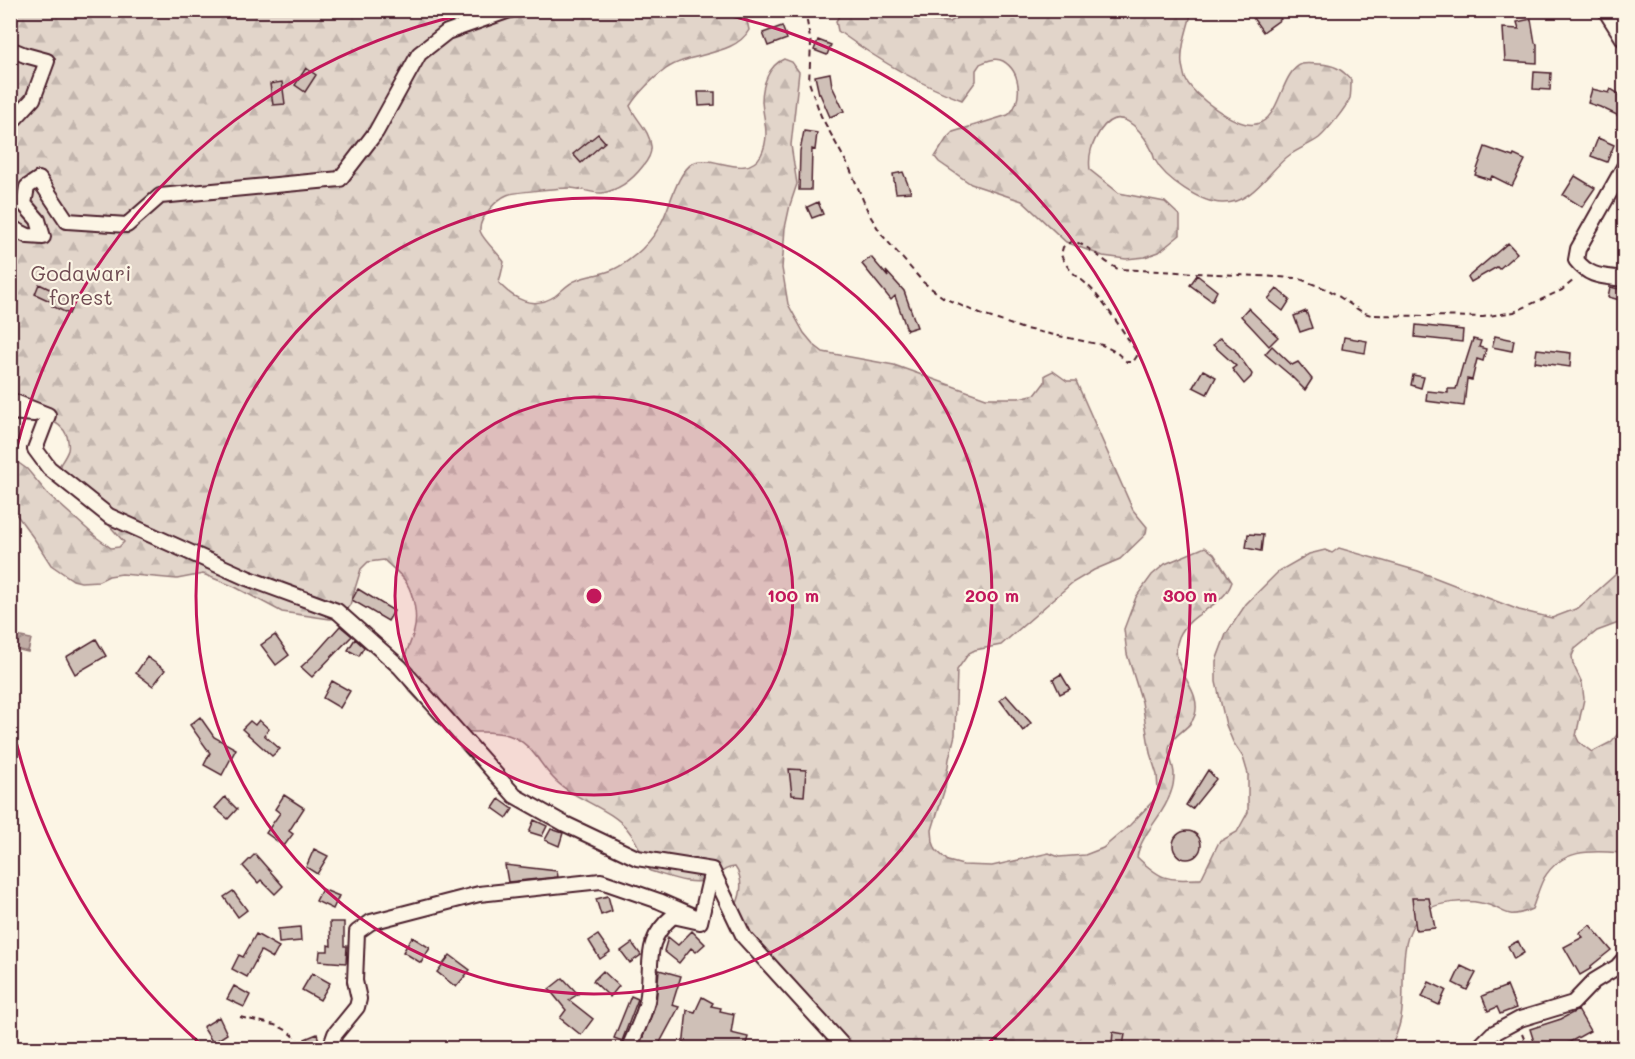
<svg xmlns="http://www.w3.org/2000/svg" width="1635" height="1059" viewBox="0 0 1635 1059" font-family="Mali,sans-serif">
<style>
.forest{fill:url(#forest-firs);stroke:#967a7a;stroke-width:1.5}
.water{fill:url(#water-waves);stroke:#917474;stroke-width:1.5}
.building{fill:#cfc0b7;stroke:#4a1f2b;stroke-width:1.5}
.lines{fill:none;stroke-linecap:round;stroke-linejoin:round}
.minor-casing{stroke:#4a1f2b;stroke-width:18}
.path{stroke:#4a1f2b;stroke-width:2;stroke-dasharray:6 4.5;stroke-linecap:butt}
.minor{stroke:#fcf5e5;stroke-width:14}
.ring{fill:none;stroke:#c2185b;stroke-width:3}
.labels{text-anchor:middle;stroke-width:4.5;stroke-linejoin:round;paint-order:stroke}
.park-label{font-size:21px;fill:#704c53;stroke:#fcf5e5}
.centre{fill:#c2185b;stroke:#fcf5e5;stroke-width:3}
.ring-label{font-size:18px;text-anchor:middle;font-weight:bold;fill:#c2185b;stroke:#fcf5e5;stroke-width:4.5;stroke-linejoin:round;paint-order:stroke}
</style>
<defs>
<pattern id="forest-firs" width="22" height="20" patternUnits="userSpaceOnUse" patternTransform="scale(1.5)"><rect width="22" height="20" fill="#e2d5ca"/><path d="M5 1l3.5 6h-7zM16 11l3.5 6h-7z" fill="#c3b6ae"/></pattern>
<pattern id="water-waves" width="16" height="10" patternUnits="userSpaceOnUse" patternTransform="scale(1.5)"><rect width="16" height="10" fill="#c0aca5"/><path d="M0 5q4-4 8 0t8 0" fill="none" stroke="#9e8b87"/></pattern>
</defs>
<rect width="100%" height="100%" fill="#fcf5e5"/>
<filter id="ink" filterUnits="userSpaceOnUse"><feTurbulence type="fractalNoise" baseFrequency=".0167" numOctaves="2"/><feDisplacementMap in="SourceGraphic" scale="12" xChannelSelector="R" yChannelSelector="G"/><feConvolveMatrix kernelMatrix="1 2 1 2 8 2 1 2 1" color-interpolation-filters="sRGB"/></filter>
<g filter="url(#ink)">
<path class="forest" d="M 843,10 L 912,11 L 933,21 L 950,22 L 957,18 L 960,10 L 1192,11 C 1188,27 1180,48 1182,65 C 1183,69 1184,75 1185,78 C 1192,95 1236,128 1256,124 C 1281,120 1280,72 1302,64 C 1307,63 1314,64 1320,64 C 1334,65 1342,69 1351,80 C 1351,86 1351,93 1350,98 C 1346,108 1327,131 1319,138 C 1311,144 1300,148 1291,154 C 1269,169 1254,204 1222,203 C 1201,203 1165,179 1155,160 C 1153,156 1153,151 1150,147 C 1139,127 1118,104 1100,131 C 1092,144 1088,154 1090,170 L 1119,193 L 1165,202 L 1180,216 L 1180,235 L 1159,252 L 1145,257 L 1126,259 L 1103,256 L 1066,242 L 1022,201 L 971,184 L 939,162 L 935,157 L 947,138 L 953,132 L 1008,115 C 1023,103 1022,72 1003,61 C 995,57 987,61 980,64 L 976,70 L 976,81 L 962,100 C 917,84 877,59 838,31 L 836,21 Z
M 11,11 L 745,11 L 749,30 C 735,56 690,52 666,69 C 653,78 638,93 630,106 C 636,120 650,131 651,146 C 652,154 648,160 643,166 C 633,179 619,190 602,193 C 592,194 581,188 570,188 C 561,188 513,192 507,195 C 497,199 479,218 480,230 C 480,237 499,254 504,262 L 499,283 C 514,300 534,310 555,296 C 562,291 568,283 577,280 C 588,275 601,275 612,270 C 622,266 635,256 642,249 C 650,241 659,229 663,219 C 671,203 677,173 693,163 C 711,153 747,181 761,155 C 771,135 763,120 762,101 C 762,85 769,65 784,59 L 792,62 L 799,72 L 791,145 L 797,184 L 790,205 L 785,228 L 782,268 L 788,304 L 804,333 L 814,345 L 823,352 L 894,365 L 986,398 L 1019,398 L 1036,394 L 1045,382 L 1045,375 L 1053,371 L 1067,381 L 1076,381 L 1133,510 L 1147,527 L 1146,534 L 1120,559 L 1094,570 L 1072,583 L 1001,645 L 975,650 L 969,653 L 957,670 L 955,735 L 949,759 L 945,788 L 932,830 L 933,842 L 936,850 L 948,861 L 963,865 L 992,866 L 1049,853 L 1059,857 L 1085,855 L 1103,848 L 1130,825 L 1155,799 L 1158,790 L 1157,775 L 1150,753 L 1142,702 L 1127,654 L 1124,629 L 1136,597 L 1152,575 L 1165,564 L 1205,547 L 1214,554 L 1232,582 C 1223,608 1190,611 1179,637 C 1166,668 1203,687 1195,715 C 1191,728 1177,732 1171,743 C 1165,752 1174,764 1174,774 C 1174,780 1173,787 1171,792 C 1164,816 1141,833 1137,857 C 1162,881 1167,880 1201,879 L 1219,842 L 1237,832 L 1248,812 L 1248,774 L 1243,757 L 1233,742 L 1226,725 L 1216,682 L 1216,661 L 1226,634 L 1246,604 L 1279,571 L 1309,554 L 1325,550 L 1332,553 L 1339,548 L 1418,571 L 1519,610 L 1552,618 L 1578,608 L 1624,567 L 1624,621 L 1597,631 L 1575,649 L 1572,656 L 1573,664 L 1582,683 L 1584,699 L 1576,736 L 1579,742 L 1592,752 L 1611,742 L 1624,727 L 1624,853 C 1593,851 1563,847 1544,878 C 1539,887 1536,899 1532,909 C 1502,922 1506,907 1481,903 C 1467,900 1438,902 1427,910 C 1394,933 1407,983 1401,1018 C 1399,1028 1395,1039 1390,1048 L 960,1048 C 947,1044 928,1039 916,1048 L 836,1048 L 750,953 L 736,905 C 742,893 743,878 735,867 C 722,868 722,874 710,879 C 692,887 668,876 650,871 C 643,857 638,842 628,830 C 611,808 572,799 553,778 C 538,762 531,742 508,735 C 494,731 477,733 463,731 C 446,728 427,709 415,697 C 388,672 408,657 414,631 C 418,617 414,595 406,582 C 401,574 391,567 384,560 L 368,562 L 361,569 L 350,605 L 339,618 L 330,619 L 282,612 L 235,587 L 203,574 L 177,579 L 122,574 L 109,576 L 99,581 L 81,582 L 73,580 L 51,565 L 35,540 L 11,507 L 10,457 L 27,469 L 47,493 L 96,537 L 111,548 L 119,547 L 124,542 L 91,505 L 56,472 C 59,465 66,457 68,450 C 69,446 68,440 67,436 C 58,414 30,418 11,417 Z"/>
<path class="water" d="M 11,635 L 31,639 L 28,652 L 11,648 Z"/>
<path class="building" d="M 1263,10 L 1275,10 L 1281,19 L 1263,32 L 1253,18 Z
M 1531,19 L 1535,43 L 1537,44 L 1537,63 L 1505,61 L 1503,28 L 1519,29 L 1517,22 Z
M 782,26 L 787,39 L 768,46 L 763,33 Z
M 818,40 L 831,45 L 827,55 L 814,50 Z
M 306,68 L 316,75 L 305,92 L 295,85 Z
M 1534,72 L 1551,73 L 1550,90 L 1533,89 Z
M 830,73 L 832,86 L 844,111 L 830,117 L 820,94 L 819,94 L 815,76 Z
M 282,82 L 285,104 L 273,105 L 270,84 Z
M 1592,89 L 1609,93 L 1611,89 L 1624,97 L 1624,110 L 1621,117 L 1600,107 L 1588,103 Z
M 698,92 L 715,92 L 715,105 L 699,106 Z
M 804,131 L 817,133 L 815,150 L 812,149 L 811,190 L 799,190 L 800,151 Z
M 598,134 L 605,142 L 581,163 L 573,154 Z
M 1598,138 L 1614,145 L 1607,162 L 1591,156 Z
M 1485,147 L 1513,157 L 1514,155 L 1525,160 L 1512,186 L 1492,176 L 1490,180 L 1475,175 Z
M 903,172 L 911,192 L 896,193 L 893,174 Z
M 1575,176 L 1595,188 L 1582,207 L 1563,195 Z
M 818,202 L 823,214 L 812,218 L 807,207 Z
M 1508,243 L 1517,253 L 1499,269 L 1497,267 L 1471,282 L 1468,277 Z
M 871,257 L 888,277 L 886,271 L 904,291 L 917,327 L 907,330 L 895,296 L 891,300 L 862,264 Z
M 1197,275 L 1217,291 L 1212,301 L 1190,285 Z
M 39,284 L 54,291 L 50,301 L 35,294 Z
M 1610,287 L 1624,290 L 1624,301 L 1608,297 Z
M 1277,289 L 1290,300 L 1283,311 L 1268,299 Z
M 57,294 L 74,303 L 69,314 L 52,306 Z
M 1248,308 L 1278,337 L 1269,346 L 1241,316 Z
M 1306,311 L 1312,328 L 1300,332 L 1294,316 Z
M 1416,325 L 1463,330 L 1462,342 L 1415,337 Z
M 1495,336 L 1514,340 L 1512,351 L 1492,347 Z
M 1344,337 L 1367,341 L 1365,353 L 1342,349 Z
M 1220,338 L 1235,350 L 1252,374 L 1251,377 L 1244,384 L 1232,369 L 1236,366 L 1213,345 Z
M 1473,339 L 1481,341 L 1479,347 L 1486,349 L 1483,361 L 1477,359 L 1472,380 L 1467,379 L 1464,406 L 1426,401 L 1427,391 L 1448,393 L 1448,389 L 1456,389 L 1463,364 L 1465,364 Z
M 1272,346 L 1292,365 L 1298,362 L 1312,379 L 1305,390 L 1290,375 L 1265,354 Z
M 1537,349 L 1571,353 L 1570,367 L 1535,362 Z
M 1203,370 L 1216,377 L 1207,394 L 1193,387 Z
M 1413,375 L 1424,377 L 1421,388 L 1411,385 Z
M 1248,534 L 1263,535 L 1261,551 L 1246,548 Z
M 358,589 L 394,611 L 388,621 L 352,600 Z
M 340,626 L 352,636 L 312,677 L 301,667 L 316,653 Z
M 275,635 L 289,655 L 276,665 L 261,645 Z
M 96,639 L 106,656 L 75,674 L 66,657 Z
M 355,639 L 364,647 L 359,656 L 348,650 Z
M 147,657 L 165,670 L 153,686 L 136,673 Z
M 1061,674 L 1070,689 L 1060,694 L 1053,679 Z
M 332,681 L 350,691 L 340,708 L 323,698 Z
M 1006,695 L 1031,723 L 1023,731 L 1000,700 Z
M 200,717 L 214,737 L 236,749 L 222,775 L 204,765 L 210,753 L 190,725 Z
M 259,720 L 269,729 L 264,735 L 280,749 L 272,756 L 242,729 L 250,721 L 255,725 Z
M 789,769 L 806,770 L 804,796 L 792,795 Z
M 1208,770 L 1216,779 L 1192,809 L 1186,805 Z
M 284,795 L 304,808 L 289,831 L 293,834 L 284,846 L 266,833 L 280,813 L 275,809 Z
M 225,797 L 237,809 L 228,819 L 215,808 Z
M 499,799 L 513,809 L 507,818 L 493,808 Z
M 534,820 L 547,826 L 542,836 L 529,832 Z
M 551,829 L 563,833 L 559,846 L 545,840 Z
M1173 845a14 14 0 1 1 28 0a14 14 0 1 1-28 0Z
M 314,849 L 328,856 L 317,874 L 306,867 Z
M 255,854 L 283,886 L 275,894 L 261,880 L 258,883 L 243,866 Z
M 505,865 L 557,871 L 558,877 L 508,882 Z
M 322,889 L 339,896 L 333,909 L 316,901 Z
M 233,891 L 247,910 L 238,917 L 224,897 Z
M 608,896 L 612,911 L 601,915 L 596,899 Z
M 1412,898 L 1429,898 L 1435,928 L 1416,930 Z
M 330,922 L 344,922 L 344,946 L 347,946 L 346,963 L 319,961 L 320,951 L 328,951 L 328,945 L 331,946 Z
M 1590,925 L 1611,950 L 1591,966 L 1592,968 L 1580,975 L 1564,947 L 1583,937 L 1579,933 Z
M 300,927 L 301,941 L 279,943 L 278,929 Z
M 692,931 L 705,944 L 696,952 L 691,948 L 679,963 L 664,951 L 668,937 L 678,945 Z
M 256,934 L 279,947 L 273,958 L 261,951 L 247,977 L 232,969 L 239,955 L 243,957 Z
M 598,935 L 610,952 L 600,959 L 589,941 Z
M 412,937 L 430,948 L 421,963 L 403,952 Z
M 1518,941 L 1524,953 L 1514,959 L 1508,946 Z
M 632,943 L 641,955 L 630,963 L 621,951 Z
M 450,955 L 470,970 L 456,987 L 437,972 Z
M 1461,966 L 1476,973 L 1467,990 L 1453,983 Z
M 659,970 L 681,976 L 672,1005 L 679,1007 L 657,1048 L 642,1048 L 639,1047 L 656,1003 Z
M 603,971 L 619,986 L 610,997 L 593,981 Z
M 312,973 L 330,983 L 320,1000 L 302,990 Z
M 563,978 L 578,994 L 569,1000 L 593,1019 L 581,1035 L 560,1018 L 566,1010 L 549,989 Z
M 1429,982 L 1446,990 L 1439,1005 L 1422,997 Z
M 234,986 L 250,995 L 244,1007 L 227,999 Z
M 1507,986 L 1516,1008 L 1500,1014 L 1497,1007 L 1488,1011 L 1482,996 Z
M 631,996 L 638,999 L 622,1041 L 614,1038 Z
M 702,997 L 713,1003 L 711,1006 L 721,1008 L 720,1011 L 734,1014 L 731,1033 L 748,1037 L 745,1048 L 683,1048 L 687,1010 L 695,1012 Z
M 1578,1010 L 1590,1031 L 1559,1048 L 1536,1048 L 1530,1029 L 1561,1019 Z
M 219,1017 L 227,1034 L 213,1043 L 203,1027 Z
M 1113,1032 L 1125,1034 L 1123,1046 L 1112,1044 Z
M 317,1034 L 321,1048 L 309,1048 L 305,1039 Z"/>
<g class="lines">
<defs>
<path id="minor" d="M 1605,10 L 1624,40
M 10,49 L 25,55 L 47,61 L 33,99 L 10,124
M 1624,167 L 1578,249 L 1576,260 C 1590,278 1603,276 1624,279
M 10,227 L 28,236 L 43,237 L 38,220 L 24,204 L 27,187 L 39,179 L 67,221 L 127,225 L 160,196 L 340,179 L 376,132 L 419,54 L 447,32 L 510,10
M 10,400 L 48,415 L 35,449 L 49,468 L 109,516 L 247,578 L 337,611 L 400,667 L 515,796 L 565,824 L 637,858 L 712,870
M 10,412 L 34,414
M 712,870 L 744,937 L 845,1048
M 330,1048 L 335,1034 L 357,1007 L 359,999 L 355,981 L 357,932 L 371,922 L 479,894 L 601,881 L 659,901 L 691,915 L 700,922
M 629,1048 C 635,1033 644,1017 647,1001 C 654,965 641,943 673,916 L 700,922 L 712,870
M 1478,1048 L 1492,1034 L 1520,1019 L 1573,1003 L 1594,981 L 1617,967 L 1624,959"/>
</defs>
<use href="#minor" class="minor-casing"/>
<path class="path" d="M 805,10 L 811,44 L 809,82 L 821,116 L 850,169 L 869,214 L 882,235 L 923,282 L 944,298 L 980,314 L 1021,328 L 1102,345 L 1116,352 L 1127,362 L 1133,362 L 1137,356 L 1136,351 C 1123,331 1110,311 1095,293 C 1081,276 1071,277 1061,255 L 1063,247 L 1072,241 C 1089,245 1102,261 1118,269 L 1297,278 L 1329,290 L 1362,312 L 1371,315 L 1483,317 L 1514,312 L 1562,290 L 1575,279
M 240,1017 C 265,1024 289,1022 302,1048
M 1522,1034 L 1528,1048"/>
<use href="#minor" class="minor"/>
</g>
</g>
<circle cx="594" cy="596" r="199" fill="#c2185b" fill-opacity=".12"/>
<g class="ring">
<circle cx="594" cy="596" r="199"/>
<circle cx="594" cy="596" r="398"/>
<path d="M203 1046A596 596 0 0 1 11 720M11 472A596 596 0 0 1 480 11M708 11A596 596 0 0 1 985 1046"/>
</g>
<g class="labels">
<g class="park-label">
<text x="81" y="281">Godawari<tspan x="81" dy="24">forest</tspan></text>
</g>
</g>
<circle cx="594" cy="596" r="9" class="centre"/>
<g class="ring-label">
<text x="793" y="602">100 m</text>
<text x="992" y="602">200 m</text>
<text x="1190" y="602">300 m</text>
</g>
<rect width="1635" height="1059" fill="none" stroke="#fcf5e5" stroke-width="36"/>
<rect x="18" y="18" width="1599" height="1023" fill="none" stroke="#4a1f2b" stroke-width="2" filter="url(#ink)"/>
</svg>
